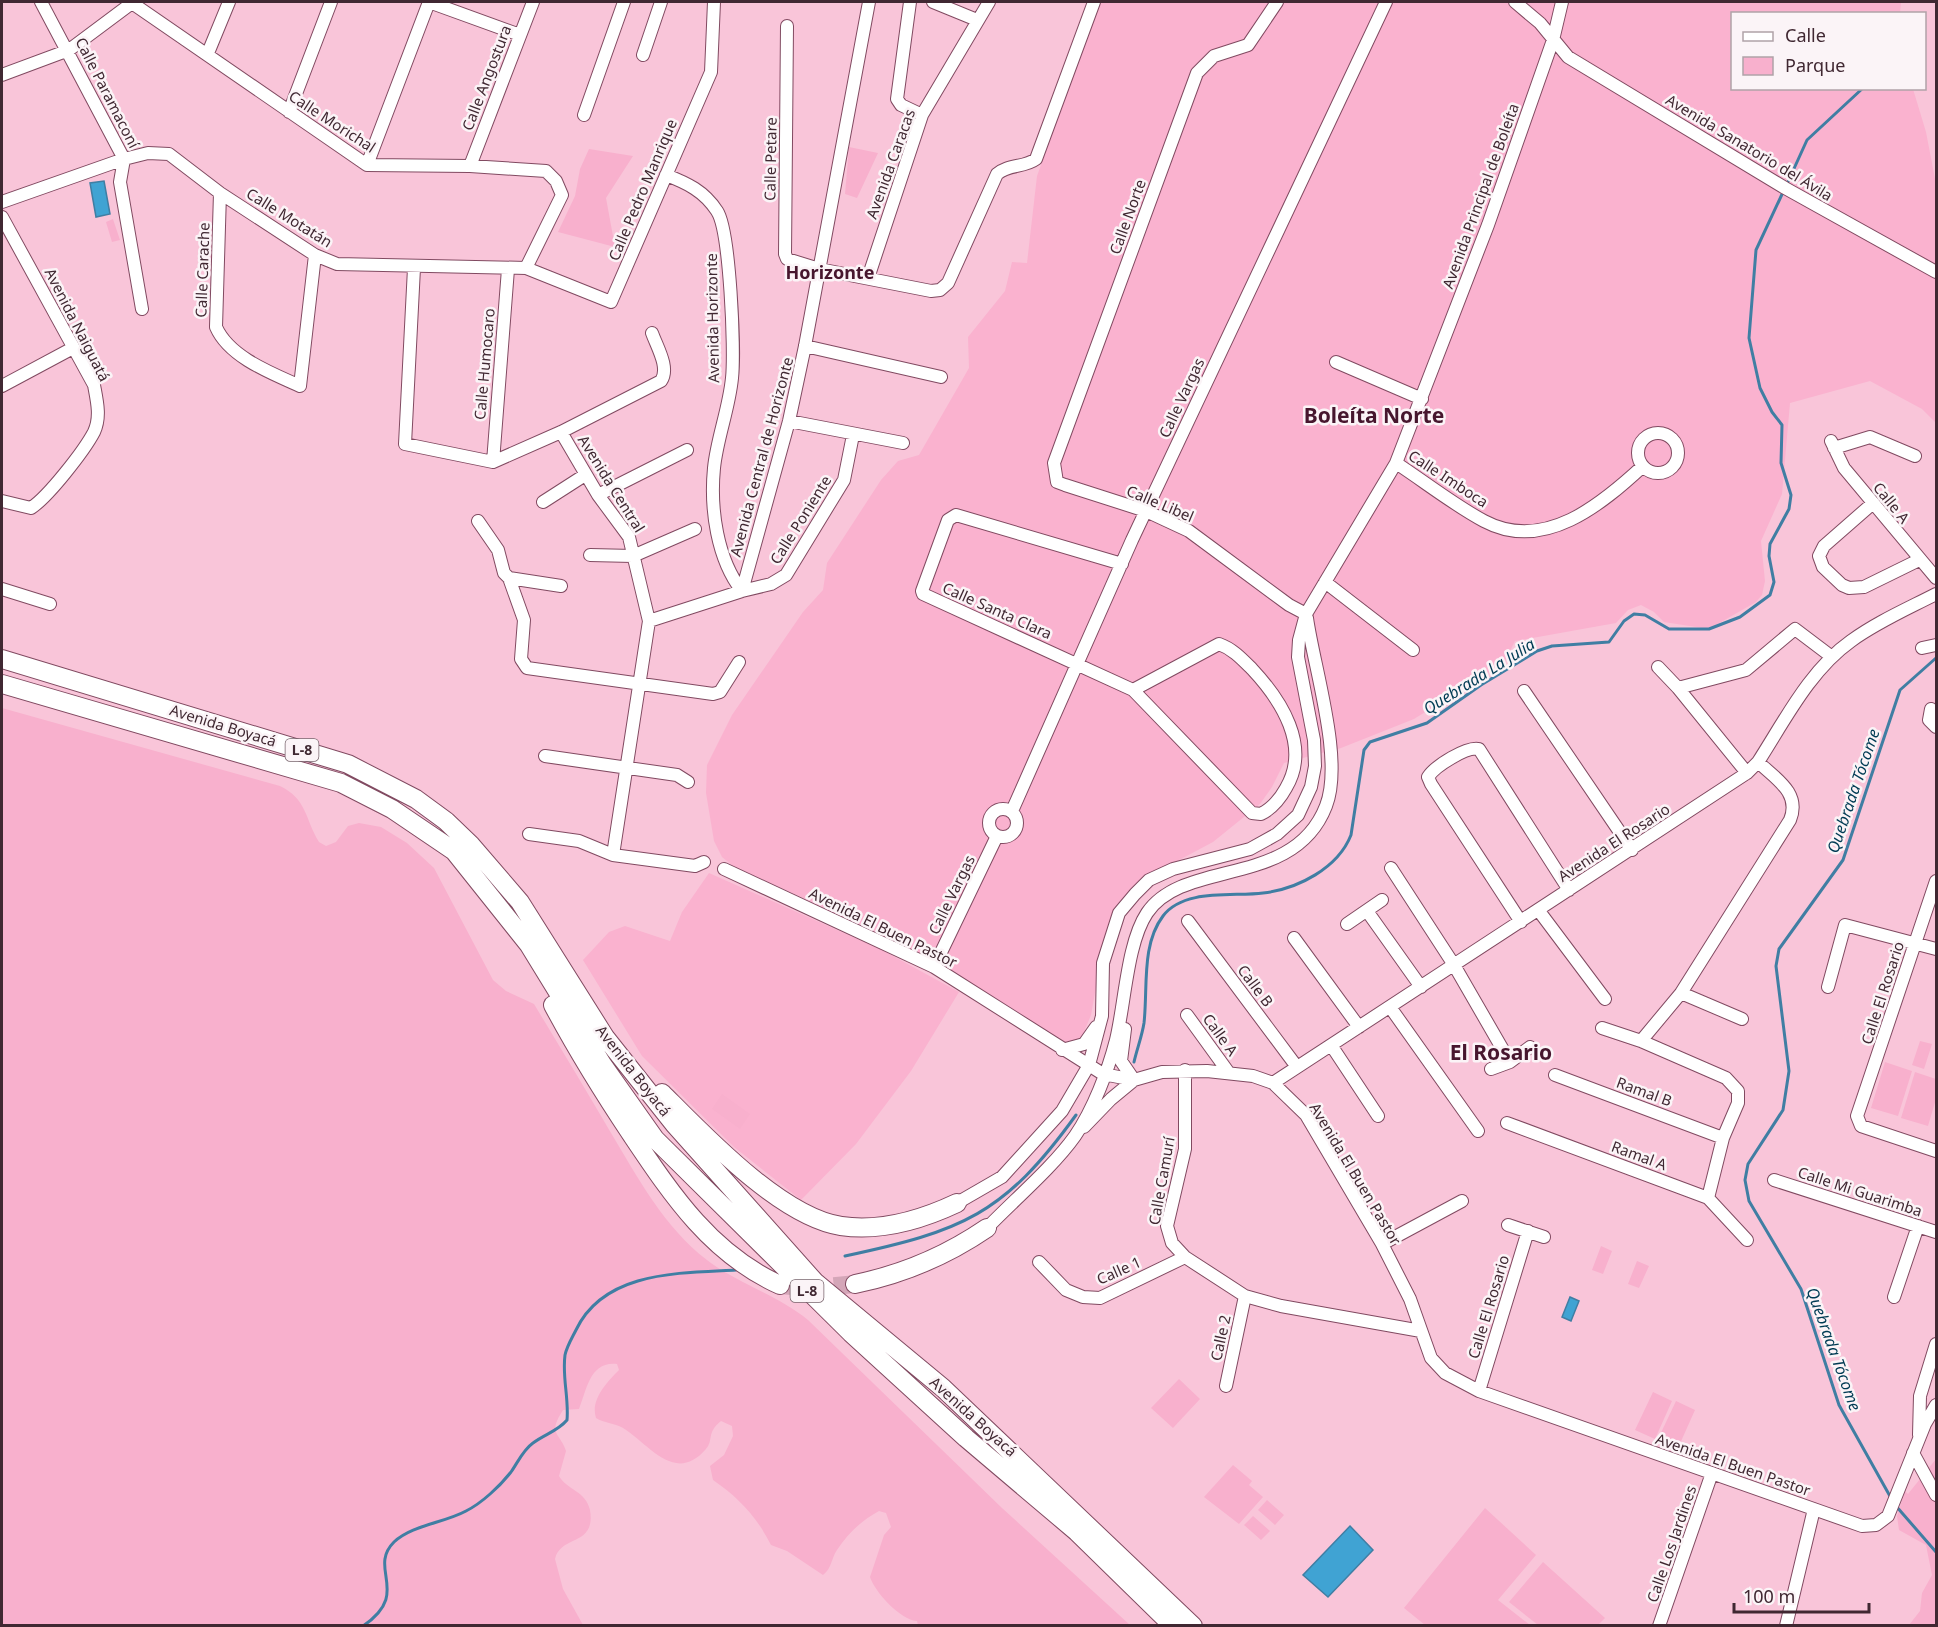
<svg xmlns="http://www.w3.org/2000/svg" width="1938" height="1627" viewBox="0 0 1938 1627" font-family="'Noto Sans',sans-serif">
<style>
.built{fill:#fab2cf}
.green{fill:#f8b0cd}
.water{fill:#40a3d3;stroke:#407ea3;stroke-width:1.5}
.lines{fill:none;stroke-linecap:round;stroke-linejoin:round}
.stream{stroke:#407ea3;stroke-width:3}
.highway-tunnel{stroke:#d4a6b8;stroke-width:18;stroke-dasharray:18 9;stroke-linecap:butt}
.minor-casing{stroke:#814a61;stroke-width:14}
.highway-casing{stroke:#814a61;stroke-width:20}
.minor{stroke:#fff;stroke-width:12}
.highway{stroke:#fff;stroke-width:18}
.labels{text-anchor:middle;stroke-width:5;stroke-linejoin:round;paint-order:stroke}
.shield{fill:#fbf4f7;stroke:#78656d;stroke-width:1.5}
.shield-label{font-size:14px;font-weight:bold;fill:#402832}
.street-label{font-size:15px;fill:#402832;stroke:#fbf4f7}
.water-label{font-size:16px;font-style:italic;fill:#003b54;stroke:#fbf4f7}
.quarter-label{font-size:18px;font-weight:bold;fill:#47162e;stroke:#fbf4f7}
.district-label{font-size:21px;font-weight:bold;fill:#47162e;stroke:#fbf4f7}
</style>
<rect width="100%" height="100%" fill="#f9c5d9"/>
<path class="built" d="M 1099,2 L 1901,2 L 1900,13 L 1732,14 L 1732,88 L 1913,89 L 1926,132 L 1936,184 L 1936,423 L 1922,409 L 1870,381 L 1790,403 L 1782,494 L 1761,541 L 1765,581 L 1762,595 L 1756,602 L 1709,629 L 1664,622 L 1654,612 L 1641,605 L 1628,610 L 1616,623 L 1515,641 L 1504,663 L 1414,719 L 1341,748 L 1284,763 L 1272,787 L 1260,804 L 1213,842 L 1164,868 L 1122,905 L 1100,965 L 1091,1015 L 1081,1039 L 1070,1047 L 891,938 L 733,866 L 722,857 L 714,841 L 706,793 L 707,765 L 732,715 L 803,612 L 823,590 L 827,563 L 881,480 L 898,461 L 919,455 L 969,368 L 968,337 L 1005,291 L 1012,262 L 1027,263 L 1037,176 Z
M 709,873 L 882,950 L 959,992 L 911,1071 L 856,1144 L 801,1200 L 734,1147 L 642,1056 L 583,960 L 609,932 L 625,926 L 670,941 L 682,912 Z"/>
<path class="green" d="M 849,147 L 878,153 L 857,198 L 845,194 Z
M 589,149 L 633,156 L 606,198 L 615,247 L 558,232 L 575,196 L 580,169 Z
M 113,219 L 120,240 L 112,242 L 106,222 Z
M 2,708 L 280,786 C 307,799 305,819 319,842 L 326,846 L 336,842 L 348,826 L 359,823 L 381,827 L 407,843 L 434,868 L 493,980 L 506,991 L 534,1004 C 560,1047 586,1090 611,1133 C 638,1178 664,1227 707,1260 C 738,1284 778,1295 808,1320 L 1002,1508 L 1130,1625 L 918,1625 L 917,1621 C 900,1620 875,1592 870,1577 L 884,1535 L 891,1527 L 886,1513 L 879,1511 C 861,1521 848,1533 837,1550 C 831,1559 832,1568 823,1575 L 787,1551 L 771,1545 C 757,1517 738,1497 713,1480 L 710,1466 L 724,1455 L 733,1436 L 732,1426 L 721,1421 C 706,1433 714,1440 706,1449 C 675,1485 649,1444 623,1428 C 614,1423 604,1423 596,1418 C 590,1400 607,1382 619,1370 L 617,1364 C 590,1361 587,1389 579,1409 L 563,1410 C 547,1435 560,1432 566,1451 L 559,1476 C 567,1490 586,1491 590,1510 C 596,1547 561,1534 555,1559 L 563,1589 L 583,1625 L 2,1625 Z
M 1920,1041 L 1932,1044 L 1924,1069 L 1912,1065 Z
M 1885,1062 L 1912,1071 L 1898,1116 L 1871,1108 Z
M 1915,1072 L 1936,1079 L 1936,1099 L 1928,1126 L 1901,1118 Z
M 722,1094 L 750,1114 L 740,1129 L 712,1109 Z
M 1601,1246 L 1612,1251 L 1603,1274 L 1592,1270 Z
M 1637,1261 L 1649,1266 L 1639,1288 L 1628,1284 Z
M 1179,1379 L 1200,1399 L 1173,1428 L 1151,1408 Z
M 1653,1392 L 1672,1401 L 1655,1439 L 1635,1430 Z
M 1676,1401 L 1695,1410 L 1678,1448 L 1658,1439 Z
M 1936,1459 L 1936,1625 L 1909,1625 L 1920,1611 L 1922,1593 L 1932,1575 L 1926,1545 L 1899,1530 L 1897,1516 L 1905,1491 L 1908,1494 Z
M 1233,1465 L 1252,1481 L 1249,1485 L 1263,1497 L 1239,1524 L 1204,1497 Z
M 1267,1500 L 1284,1515 L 1275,1525 L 1258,1510 Z
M 1485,1508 L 1536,1555 L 1498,1600 L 1530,1625 L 1425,1625 L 1404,1608 Z
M 1253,1516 L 1270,1531 L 1261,1540 L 1244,1525 Z
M 1543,1562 L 1605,1618 L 1598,1625 L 1538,1625 L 1509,1602 Z"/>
<path class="water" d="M 104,181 L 110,214 L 96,217 L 90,183 Z
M 1570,1297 L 1579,1301 L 1571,1321 L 1562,1317 Z
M 1350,1526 L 1373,1550 L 1328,1597 L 1303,1575 Z"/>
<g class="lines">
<path class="stream" d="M 1787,184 L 1807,140 L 1863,88
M 1134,1062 C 1137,1049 1142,1036 1144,1023 C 1148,988 1141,945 1163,916 C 1184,888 1234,897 1263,893 C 1298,889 1338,868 1351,835 L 1364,750 L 1370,742 L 1427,723 L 1481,685 L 1537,651 L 1552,646 L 1609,642 L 1624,621 L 1634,614 L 1645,615 L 1669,629 L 1709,629 L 1740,617 L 1770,595 L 1774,582 L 1769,556 L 1770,544 L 1789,509 L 1791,495 L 1781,463 L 1782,425 L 1772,412 L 1760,388 L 1749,338 L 1756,250 L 1784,190
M 845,1256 C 962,1231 1004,1215 1076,1115
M 1891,1498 L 1839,1405 L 1801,1289 L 1749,1201 L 1745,1180 L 1748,1164 L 1783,1110 L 1789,1071 L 1776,966 L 1779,949 L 1843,860 L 1900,690 L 1936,658
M 1896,1506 L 1936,1552
M 363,1626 C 412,1593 367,1569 394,1542 C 412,1525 444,1523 466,1511 C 482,1503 500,1486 511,1472 C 518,1462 523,1450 533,1443 C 545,1434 558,1431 567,1420 C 569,1398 562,1377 565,1355 C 567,1346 572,1338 576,1330 C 604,1271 679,1273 736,1270"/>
<path class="highway-tunnel" d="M 780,1285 L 815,1288 L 855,1284"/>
<defs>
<path id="minor" d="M 41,2 L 124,159 L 120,182 L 142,309
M 429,2 L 520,35
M 910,2 L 897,99 L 901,105 L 922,115
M 933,2 L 977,20
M 1277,2 L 1248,45 L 1214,56 L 1197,73 L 1054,463 L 1057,482 L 1065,485 L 1146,511 L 1189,531 L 1289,605 L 1306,614
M 1515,2 L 1540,23 L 1568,57 L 1785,188 L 1936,272
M 132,3 L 367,165 L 470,166 L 546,171 L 556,181 L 562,195 L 526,268
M 787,26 L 785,254 L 787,259 L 819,269 L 931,291 L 940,290 L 948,283 L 997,174 C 1008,164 1024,168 1036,159 L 1094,2
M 208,53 L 229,2
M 643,55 L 661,2
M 2,75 L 69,50 L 132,3
M 289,112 L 331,2
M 584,115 L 624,2
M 367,165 L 429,2
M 470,166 L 533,2
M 666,175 C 687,183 704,191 717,211 C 730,230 735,351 732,378 C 729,409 717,438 714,468 C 710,509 717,559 742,591
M 220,193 L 216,327 C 229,357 271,373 300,386 L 315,255
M 2,202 L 124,159 L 148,153 L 169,154 L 220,193 L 315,255 L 337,264 L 526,268 L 611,302 L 711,72 L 714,2
M 2,217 L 94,385 C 97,401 101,417 94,432 C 84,451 48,497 31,508 L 2,501
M 414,268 L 405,444 L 493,462 L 561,432 L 661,381 C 670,368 657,347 652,333
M 868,278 L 922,115 L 989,2
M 805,346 L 941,377
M 1336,362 L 1422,399
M 2,386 L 73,348
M 789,421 L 903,443
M 561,432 L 598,495 L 629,537 L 649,621
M1638 453a20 20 0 1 1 40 0a20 20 0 1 1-40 0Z
M 1831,441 L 1844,468 L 1936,578
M 1834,448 L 1870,437 L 1915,456
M 493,462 L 508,269
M 1396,463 C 1425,482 1454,505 1484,521 C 1544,553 1602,504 1643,466
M 598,495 L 687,450
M 543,502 L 585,475
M 1872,504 L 1824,546 L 1819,556 L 1823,567 L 1842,585 L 1849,588 L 1864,587 L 1919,560
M 478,521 L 498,550 L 504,573 L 509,578
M 590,555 L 633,556 L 695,529
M 1122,564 L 956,515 L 948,520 L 922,591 L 923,594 L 1133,690 L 1252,813 L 1261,814 C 1273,808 1280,799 1286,788 C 1311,746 1281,700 1252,669 C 1242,659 1233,649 1219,644 L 1133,690
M 1325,582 L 1413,650
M 561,586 L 509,578 L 524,620 L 521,659 L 527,668 L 713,694 L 720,692 L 739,662
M 2,589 L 50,604
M 742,591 L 789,421 L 805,346 L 869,2
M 1922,648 L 1936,645
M 1658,667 L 1678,688 L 1747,773
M 1678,688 L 1746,670 L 1795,629 L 1832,657
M 1524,691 L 1632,850
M 1931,709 L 1929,720 L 1936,727
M 545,756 L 677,775 L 688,782
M989 823a14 14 0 1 1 28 0a14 14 0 1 1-28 0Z
M 1012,811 L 1132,540 L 1386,2
M 529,834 L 579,841 L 613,855 L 695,866 L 704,862
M 613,855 L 649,621 L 742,591 L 771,584 L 786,575 L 844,480 L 853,435
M 1391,868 L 1454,965 L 1510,1062
M 724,869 L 934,967 L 1103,1074 L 1134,1080 L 1162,1072 L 1207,1071 L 1253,1076 L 1273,1083 L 1306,1115 L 1382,1244 L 1410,1299 L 1431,1358 L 1445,1373 L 1479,1391 L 1862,1526 L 1876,1525 L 1888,1516 L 1925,1424 L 1936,1405
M 1936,881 L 1857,1116 L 1861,1126 L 1936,1151
M 1367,911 L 1421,987
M 1539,911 L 1605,999
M 1188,921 L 1297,1067
M 1521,922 L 1431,784 L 1428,777 C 1435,766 1467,746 1479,749 L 1569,890
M 1347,924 L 1382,900
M 1294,938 L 1359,1027
M 934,967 L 997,836
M 1828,987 L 1845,925 L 1936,949
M 1681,993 L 1742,1019
M 1390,1007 L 1478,1131
M 1187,1015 L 1229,1073
M 1602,1028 L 1641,1041
M 1125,1029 L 1121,1061 L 1134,1080
M 1331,1045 L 1378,1116
M 1062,1050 L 1084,1044 L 1096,1027
M 1491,1069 L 1510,1062 L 1530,1047
M 1185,1070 L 1185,1149 L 1167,1226 L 1172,1243 L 1185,1257 L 1245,1296 L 1281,1306 L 1421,1331
M 1555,1075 L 1723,1138
M 1273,1083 L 1747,773 L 1758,762 C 1785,720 1810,670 1851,641 C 1877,622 1907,609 1936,594
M 1507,1123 L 1708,1198 L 1747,1240
M 1084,1127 L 1111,1099 L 1134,1080
M 1774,1180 L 1936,1232
M 1708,1198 L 1723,1138 L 1738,1103 L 1738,1091 L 1726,1078 L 1641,1041 L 1681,993 L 1790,820 C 1801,793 1776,779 1758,762
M 957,1203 L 1002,1177 L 1062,1111 L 1089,1065 L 1102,1016 L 1103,963 L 1119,913 L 1135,894 L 1149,880 L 1173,869 L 1250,849 L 1277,834 L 1298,815 L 1311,787 L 1315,766 L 1314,740 L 1298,657 L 1299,640 L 1306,614 L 1396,463 L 1488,225 L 1553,40 L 1562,2
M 1508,1225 L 1544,1237
M 987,1228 C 1014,1200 1053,1167 1075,1136 C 1093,1110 1108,1071 1116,1040 C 1125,1003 1127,943 1147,913 C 1184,858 1294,889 1326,806 C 1344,760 1314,668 1307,618
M 1382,1244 L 1462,1201
M 1039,1262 L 1066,1290 L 1083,1297 L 1100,1298 L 1185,1257
M 1894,1297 L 1918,1226
M 1226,1386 L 1245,1296
M 1479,1391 L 1528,1231
M 1919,1435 L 1920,1396 L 1936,1344
M 1913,1453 L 1936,1495
M 1659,1626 L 1712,1473
M 1786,1626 L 1814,1509"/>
<path id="highway" d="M 2,659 L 348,764 L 416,799 L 446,821 L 471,845 L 520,902 L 605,1037 L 674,1124 L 815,1282 L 943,1388 L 1193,1626
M 2,684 L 341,783 L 392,809 L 454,851 L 529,945 L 602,1064 L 655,1139 L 851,1333 L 966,1438 L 1077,1532 L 1173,1626
M 553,1005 C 577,1050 603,1092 631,1134 C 672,1195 711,1254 780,1285
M 662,1093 C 704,1135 781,1217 841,1226 C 882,1232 921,1220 957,1203
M 855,1284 C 904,1274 946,1256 987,1228"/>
</defs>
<use href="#minor" class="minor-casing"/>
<use href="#highway" class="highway-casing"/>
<use href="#minor" class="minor"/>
<use href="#highway" class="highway"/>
</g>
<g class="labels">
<g class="shield">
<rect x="285.5" y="739" width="33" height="22" rx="4.5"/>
<rect x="790.5" y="1280" width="33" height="22" rx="4.5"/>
</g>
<g class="shield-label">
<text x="302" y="755">L-8</text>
<text x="807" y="1296">L-8</text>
</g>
<g class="street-label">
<text transform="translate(487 78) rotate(-69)" y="5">Calle Angostura</text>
<text transform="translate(107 93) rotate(63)" y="5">Calle Paramaconí</text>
<text transform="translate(332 122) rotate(33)" y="5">Calle Morichal</text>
<text transform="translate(1749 148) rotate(31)" y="5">Avenida Sanatorio del Ávila</text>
<text transform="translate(771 159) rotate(-89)" y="5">Calle Petare</text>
<text transform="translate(891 164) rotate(-70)" y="5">Avenida Caracas</text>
<text transform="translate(643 190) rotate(-67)" y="5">Calle Pedro Manrique</text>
<text transform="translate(1481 196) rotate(-70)" y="5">Avenida Principal de Boleíta</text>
<text transform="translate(1128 217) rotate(-70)" y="5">Calle Norte</text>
<text transform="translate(289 218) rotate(32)" y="5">Calle Motatán</text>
<text transform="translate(203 270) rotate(-88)" y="5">Calle Carache</text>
<text transform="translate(713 318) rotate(-91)" y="5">Avenida Horizonte</text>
<text transform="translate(77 325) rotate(63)" y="5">Avenida Naiguatá</text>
<text transform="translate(485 364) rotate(-85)" y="5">Calle Humocaro</text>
<text transform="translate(1182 398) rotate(-65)" y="5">Calle Vargas</text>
<text transform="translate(762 457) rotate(-75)" y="5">Avenida Central de Horizonte</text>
<text transform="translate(1448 479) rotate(33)" y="5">Calle Imboca</text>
<text transform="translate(611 484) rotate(58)" y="5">Avenida Central</text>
<text transform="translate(1891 503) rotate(51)" y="5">Calle A</text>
<text transform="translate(1160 504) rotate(23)" y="5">Calle Libel</text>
<text transform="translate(801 520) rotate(-58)" y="5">Calle Poniente</text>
<text transform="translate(997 611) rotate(24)" y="5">Calle Santa Clara</text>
<text transform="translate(223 726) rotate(17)" y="5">Avenida Boyacá</text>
<text transform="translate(1614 843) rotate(-33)" y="5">Avenida El Rosario</text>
<text transform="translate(952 895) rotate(-64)" y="5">Calle Vargas</text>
<text transform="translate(883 928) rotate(26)" y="5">Avenida El Buen Pastor</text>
<text transform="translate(1255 986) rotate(53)" y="5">Calle B</text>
<text transform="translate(1883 993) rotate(-72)" y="5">Calle El Rosario</text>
<text transform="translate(1220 1035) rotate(54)" y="5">Calle A</text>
<text transform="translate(633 1071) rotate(52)" y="5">Avenida Boyacá</text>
<text transform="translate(1644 1092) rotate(20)" y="5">Ramal B</text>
<text transform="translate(1639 1156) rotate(20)" y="5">Ramal A</text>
<text transform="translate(1355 1174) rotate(59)" y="5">Avenida El Buen Pastor</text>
<text transform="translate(1162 1181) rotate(-80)" y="5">Calle Camurí</text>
<text transform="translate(1860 1192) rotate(18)" y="5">Calle Mi Guarimba</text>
<text transform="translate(1119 1271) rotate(-24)" y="5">Calle 1</text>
<text transform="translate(1489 1307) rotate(-73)" y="5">Calle El Rosario</text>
<text transform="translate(1221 1338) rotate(-78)" y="5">Calle 2</text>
<text transform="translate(973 1417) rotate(42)" y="5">Avenida Boyacá</text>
<text transform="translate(1733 1465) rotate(19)" y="5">Avenida El Buen Pastor</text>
<text transform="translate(1672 1544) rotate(-71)" y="5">Calle Los Jardines</text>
</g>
<g class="water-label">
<text transform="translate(1479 676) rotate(-32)" y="6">Quebrada La Julia</text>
<text transform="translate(1853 791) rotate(-71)" y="6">Quebrada Tócome</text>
<text transform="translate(1834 1349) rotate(70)" y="6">Quebrada Tócome</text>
</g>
<g class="quarter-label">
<text x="830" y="279">Horizonte</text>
</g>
<g class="district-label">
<text x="1374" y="423">Boleíta Norte</text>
<text x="1501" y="1060">El Rosario</text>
</g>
</g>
<rect width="1938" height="1627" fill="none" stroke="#402832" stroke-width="6"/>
<rect x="1731" y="12" width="195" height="78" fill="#fbf4f7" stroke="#b0a2a8" stroke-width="1.5"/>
<rect x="1743" y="32" width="30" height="9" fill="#ffffff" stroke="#b0a2a8" stroke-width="1.5"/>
<text x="1785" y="42" font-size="18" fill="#402832">Calle</text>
<rect x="1743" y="57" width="30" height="18" fill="#f8b0cd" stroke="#b0a2a8" stroke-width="1.5"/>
<text x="1785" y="72" font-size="18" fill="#402832">Parque</text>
<path d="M1734 1603v9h135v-9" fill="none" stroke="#402832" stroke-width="3"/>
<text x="1743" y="1603" font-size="18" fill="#402832" stroke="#fbf4f7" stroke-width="4.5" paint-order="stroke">100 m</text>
</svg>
